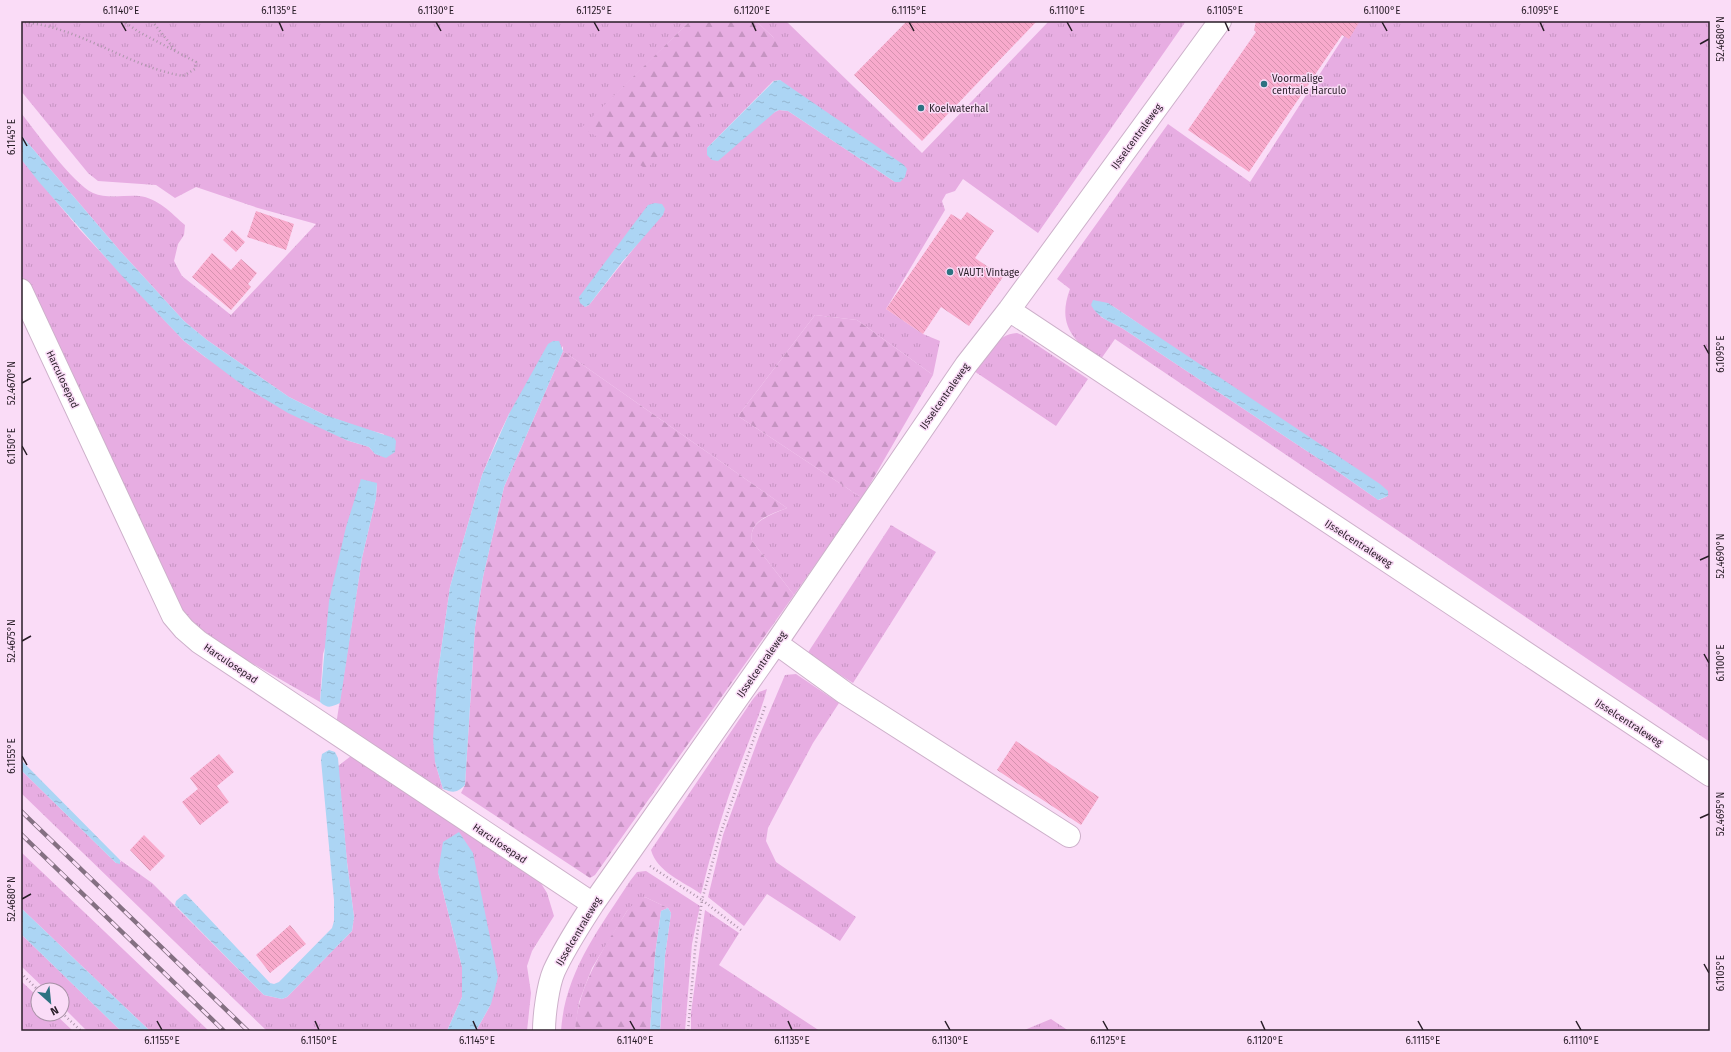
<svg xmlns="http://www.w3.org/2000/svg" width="1731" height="1052" viewBox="0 0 1731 1052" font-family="'Fira Sans',sans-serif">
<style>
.grass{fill:url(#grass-tufts);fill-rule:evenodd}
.forest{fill:url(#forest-firs)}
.water{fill:url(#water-ripples)}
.building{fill:url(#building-back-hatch)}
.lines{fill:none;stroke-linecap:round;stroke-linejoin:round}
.minor-casing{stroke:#cdb0ca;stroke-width:24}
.path{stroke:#ad96ab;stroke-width:2.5;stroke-dasharray:1 3;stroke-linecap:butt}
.minor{stroke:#fff;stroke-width:22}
.rail-casing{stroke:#847082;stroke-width:4.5}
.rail{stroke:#fadcf7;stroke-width:3;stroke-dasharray:9;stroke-linecap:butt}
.ticks{fill:none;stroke:#281d27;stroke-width:1.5}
.poi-dot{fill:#2d7281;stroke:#fadcf7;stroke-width:1.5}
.labels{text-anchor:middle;stroke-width:3;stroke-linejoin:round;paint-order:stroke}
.poi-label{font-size:10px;fill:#281d27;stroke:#fadcf7;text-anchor:start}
.street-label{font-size:10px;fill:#281d27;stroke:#fadcf7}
.neatline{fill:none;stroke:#281d27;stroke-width:1.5}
.ticks-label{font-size:10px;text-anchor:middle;fill:#281d27}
</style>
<defs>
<pattern id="grass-tufts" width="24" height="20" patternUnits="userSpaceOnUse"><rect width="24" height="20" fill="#e7ade2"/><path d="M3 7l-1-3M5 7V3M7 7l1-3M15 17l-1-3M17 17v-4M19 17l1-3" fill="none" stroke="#c694c2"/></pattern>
<pattern id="forest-firs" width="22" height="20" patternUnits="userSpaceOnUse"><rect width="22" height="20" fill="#e7ade2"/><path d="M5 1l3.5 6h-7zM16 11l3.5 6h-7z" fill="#c694c2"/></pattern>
<pattern id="water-ripples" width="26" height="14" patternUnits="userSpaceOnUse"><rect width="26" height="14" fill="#acd5f4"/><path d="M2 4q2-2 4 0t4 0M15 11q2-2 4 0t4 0" fill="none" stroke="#94b6d1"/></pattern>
<pattern id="building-back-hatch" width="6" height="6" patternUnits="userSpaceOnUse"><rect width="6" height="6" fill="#f8aacc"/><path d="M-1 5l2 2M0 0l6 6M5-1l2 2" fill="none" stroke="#d592af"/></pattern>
</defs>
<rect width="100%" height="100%" fill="#fadcf7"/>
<path class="grass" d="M 21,21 L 690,21 L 583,127 L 776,44 L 773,37 L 756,21 L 786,21 L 922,153 L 1049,21 L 1186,21 L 1038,233 L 963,179 L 955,191 L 946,194 L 942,201 L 945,210 L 886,309 L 923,334 L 940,341 L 933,375 L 857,320 L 815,315 L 738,416 L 862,498 L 794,595 L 752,541 C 748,521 771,515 787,508 L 563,351 L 563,346 L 509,414 L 497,439 L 482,475 L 450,587 L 437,679 L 435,762 L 443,789 L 428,787 L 336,725 L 362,558 L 376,498 L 377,483 L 323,654 L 320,702 L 208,638 L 182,612 L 21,274 L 21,159 L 80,230 L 184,341 L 205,357 L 346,440 L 369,447 L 375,454 L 384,434 L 364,429 L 325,415 L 289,397 L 207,340 L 184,321 L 121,252 L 21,135 L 21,113 C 37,133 72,183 93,193 C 107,199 124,195 139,196 C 158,198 171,213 185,225 L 184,235 L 178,244 L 174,261 L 182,276 L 231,315 L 316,224 L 258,208 L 196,187 L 175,198 L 156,185 L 98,181 L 88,173 L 21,91 ZM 780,80 L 895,182 L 788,111 L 779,110 L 775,112 L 707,148 L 773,81 ZM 665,209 L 589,305 L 585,307 Z
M 1354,21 L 1710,21 L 1710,742 L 1115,339 L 1101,359 C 1072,341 1057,324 1070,289 L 1057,279 L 1168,124 L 1250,182 ZM 1108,303 L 1129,317 L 1388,496 L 1379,500 L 1374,497 L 1334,469 L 1122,328 L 1101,317 Z
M 1017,333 L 1022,335 L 1088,379 L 1056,426 L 974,371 C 986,356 996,334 1017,333 Z
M 891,525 L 936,552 L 853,683 L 807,654 Z
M 796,674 L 839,703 L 813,743 L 790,786 L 768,828 L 766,841 L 776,862 L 856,917 L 840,941 L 767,894 L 744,926 L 708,897 L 723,835 L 760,734 L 785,675 Z
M 767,689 C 758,722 744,752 733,784 C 720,820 710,857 701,894 C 684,882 657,872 651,850 L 753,699 L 759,692 Z
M 351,756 L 459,824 L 539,880 L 547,893 L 554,916 L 532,951 L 527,966 L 531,993 L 527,1031 L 476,1031 L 491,1004 L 438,872 L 462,967 L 462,997 L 447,1031 L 267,1031 L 21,793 L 21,770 L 116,863 L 121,862 L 120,860 L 152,883 L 264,995 L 282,999 L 287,997 L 352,931 L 354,917 L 347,862 L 338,766 Z
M 21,852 L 209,1031 L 150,1031 L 21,908 Z
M 646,871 L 700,906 L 692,944 L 685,1031 L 660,1031 L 665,956 L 671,913 L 668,908 L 645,897 L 627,911 L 592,968 L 579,1002 L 575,1031 L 561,1031 C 565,972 599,929 630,881 L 637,872 Z
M 705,910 L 739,933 L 719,965 L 820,1031 L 691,1031 L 691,1013 Z
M 21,934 L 121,1031 L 87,1031 L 62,1006 L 62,990 L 46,990 L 21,966 Z
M 21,981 L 38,997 L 38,1014 L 55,1014 L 73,1031 L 21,1031 Z
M 1051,1019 L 1069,1031 L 1022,1031 Z"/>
<path class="forest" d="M 690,21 L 756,21 L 773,37 L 779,47 L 646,169 L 582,127 Z
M 815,315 L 857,320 L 933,375 L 862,498 L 738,416 Z
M 563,351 L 787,508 C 772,514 748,520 752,541 L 794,595 L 595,875 L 590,878 L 461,793 L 465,785 L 475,627 L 483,577 L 504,487 Z
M 645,897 L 668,908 L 661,911 L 655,955 L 650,1031 L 575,1031 C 578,985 603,949 627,911 L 634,903 Z"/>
<path class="water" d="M 780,80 L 904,165 L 907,169 L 905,177 L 900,182 L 895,182 L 788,111 L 779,110 L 775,112 L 718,161 L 712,160 L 707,155 L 707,148 L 774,81 Z
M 21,135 L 121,252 L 184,321 L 207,340 L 289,397 L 325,415 L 394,438 L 396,441 L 395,452 L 386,458 L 375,454 L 369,447 L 346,440 L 288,413 L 245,387 L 184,341 L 122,276 L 39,182 L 21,159 Z
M 655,203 L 662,204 L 665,209 L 663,215 L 622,262 L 589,305 L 585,307 L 580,303 L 579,297 L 648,205 Z
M 1093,300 L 1108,303 L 1129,317 L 1380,484 L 1388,491 L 1388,496 L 1378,500 L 1374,497 L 1334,469 L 1122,328 C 1110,322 1097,317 1091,305 Z
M 553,341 L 559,341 L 563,351 L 504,487 L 483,577 L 475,627 L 465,785 C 457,793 453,793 443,789 L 435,762 L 433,739 L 437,679 L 450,587 L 482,475 L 509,414 L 548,344 Z
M 361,479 L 377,483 L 376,498 L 362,558 L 340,703 C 331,707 328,709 320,702 L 329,601 L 346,527 Z
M 329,750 L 335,752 L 338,758 L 347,862 L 354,917 L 352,931 L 287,997 L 282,999 L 264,995 L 175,905 L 176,901 L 184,894 L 186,894 L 270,983 L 274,984 L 279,982 L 332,928 L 334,921 L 334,900 L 321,760 L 322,754 Z
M 21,760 L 120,860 L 120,864 L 116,863 L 21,770 Z
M 459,832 L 473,853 L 498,977 L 491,1004 L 476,1031 L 447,1031 L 462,997 L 462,967 L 438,872 L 443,842 Z
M 21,908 L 150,1031 L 121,1031 L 21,934 Z
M 668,908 L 671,913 L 665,956 L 660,1031 L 650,1031 L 655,955 L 661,911 Z"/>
<path class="building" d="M 907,21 L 1037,21 L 922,141 L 854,75 Z
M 1256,21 L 1360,21 L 1349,39 L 1342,35 L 1249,172 L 1188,130 L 1256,32 L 1254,30 Z
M 256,211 L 294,224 L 286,250 L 247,237 Z
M 967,212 L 994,231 L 975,258 L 1003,277 L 969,326 L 941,307 L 923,334 L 886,309 L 951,214 L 961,220 Z
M 232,230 L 245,242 L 236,252 L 223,240 Z
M 212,253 L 231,270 L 241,259 L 257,273 L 248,284 L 251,287 L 231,310 L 192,277 Z
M 1016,741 L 1099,797 L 1081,825 L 997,770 Z
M 219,754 L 234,772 L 217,786 L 229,802 L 200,825 L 182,802 L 198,789 L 190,778 Z
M 144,835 L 165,856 L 150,871 L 130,850 Z
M 290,925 L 306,944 L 270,973 L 256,955 Z"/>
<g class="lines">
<defs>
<path id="minor" d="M 21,290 L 173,616 L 184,629 L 199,642 L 593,904
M 1009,310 L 1710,775
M 776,643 L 845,693 L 1069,836
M 544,1031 C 544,1015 548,985 554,971 C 565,947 579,926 593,904 L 776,643 L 966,365 L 1009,310 L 1220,21"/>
</defs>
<use href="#minor" class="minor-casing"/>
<path class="path" d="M 152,21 L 175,50
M 21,22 C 79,26 126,66 183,76 L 195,69 L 196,62 L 139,32 L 123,21
M 650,866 L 702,900 L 695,950 L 688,1031
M 741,930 L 702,900 L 721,832 L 766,704
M 21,973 L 38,990
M 62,1013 L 81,1031"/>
<use href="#minor" class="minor"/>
<defs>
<path id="rail" d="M 21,811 L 248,1031
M 21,834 L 224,1031"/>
</defs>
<use href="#rail" class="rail-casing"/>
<use href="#rail" class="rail"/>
</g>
<path class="ticks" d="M 121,22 L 126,31M 279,22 L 283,31M 436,22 L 441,31M 594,22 L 599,31M 752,22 L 756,31M 909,22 L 914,31M 1067,22 L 1072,31M 1225,22 L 1229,31M 1382,22 L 1387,31M 1540,22 L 1544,31M 1700,44 L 1709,39M 22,137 L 27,146M 1704,345 L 1709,354M 22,383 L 31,378M 22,446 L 27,455M 1700,560 L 1709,556M 22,641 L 31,636M 1704,654 L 1709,663M 22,756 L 27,765M 1700,818 L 1709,814M 22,899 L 31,894M 1704,964 L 1709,973M 157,1021 L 162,1030M 315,1021 L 319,1030M 473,1021 L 477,1030M 630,1021 L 635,1030M 788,1021 L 792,1030M 945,1021 L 950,1030M 1103,1021 L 1108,1030M 1261,1021 L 1265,1030M 1418,1021 L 1423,1030M 1576,1021 L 1581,1030"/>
<g class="poi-dot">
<circle cx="1264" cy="84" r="4"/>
<circle cx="921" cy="108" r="4"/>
<circle cx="950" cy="272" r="4"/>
</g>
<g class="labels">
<g class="poi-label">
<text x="1272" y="82">Voormalige<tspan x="1272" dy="12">centrale Harculo</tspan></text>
<text x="929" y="112">Koelwaterhal</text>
<text x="958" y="276">VAUT! Vintage</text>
</g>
<g class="street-label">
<text transform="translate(1136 136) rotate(-54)" y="4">IJsselcentraleweg</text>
<text transform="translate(63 379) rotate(65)" y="4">Harculosepad</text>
<text transform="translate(944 396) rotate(-55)" y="4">IJsselcentraleweg</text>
<text transform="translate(1359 543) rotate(33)" y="4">IJsselcentraleweg</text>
<text transform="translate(231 663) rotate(34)" y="4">Harculosepad</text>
<text transform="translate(761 664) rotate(-55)" y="4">IJsselcentraleweg</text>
<text transform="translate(1629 722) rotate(33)" y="4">IJsselcentraleweg</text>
<text transform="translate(500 843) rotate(34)" y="4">Harculosepad</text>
<text transform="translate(578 931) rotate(-59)" y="4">IJsselcentraleweg</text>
</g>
</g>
<rect width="1731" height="1052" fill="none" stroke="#fadcf7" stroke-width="44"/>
<g transform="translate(50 1002) rotate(153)"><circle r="19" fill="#fadcf7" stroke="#a690a4"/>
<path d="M0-3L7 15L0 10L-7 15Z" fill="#2d7281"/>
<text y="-6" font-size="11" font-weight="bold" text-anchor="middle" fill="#281d27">N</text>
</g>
<rect x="22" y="22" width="1687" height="1008" class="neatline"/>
<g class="ticks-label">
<text x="121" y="14">6.1140°E</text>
<text x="279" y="14">6.1135°E</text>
<text x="436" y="14">6.1130°E</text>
<text x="594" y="14">6.1125°E</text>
<text x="752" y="14">6.1120°E</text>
<text x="909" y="14">6.1115°E</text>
<text x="1067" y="14">6.1110°E</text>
<text x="1225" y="14">6.1105°E</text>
<text x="1382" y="14">6.1100°E</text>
<text x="1540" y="14">6.1095°E</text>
<text transform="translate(1720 39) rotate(-90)" y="4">52.4680°N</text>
<text transform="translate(11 137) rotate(-90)" y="4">6.1145°E</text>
<text transform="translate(1720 354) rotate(-90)" y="4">6.1095°E</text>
<text transform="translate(11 383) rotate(-90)" y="4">52.4670°N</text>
<text transform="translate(11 446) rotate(-90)" y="4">6.1150°E</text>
<text transform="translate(1720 556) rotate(-90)" y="4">52.4690°N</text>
<text transform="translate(11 641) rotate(-90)" y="4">52.4675°N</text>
<text transform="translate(1720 663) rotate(-90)" y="4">6.1100°E</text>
<text transform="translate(11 756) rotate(-90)" y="4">6.1155°E</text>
<text transform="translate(1720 814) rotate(-90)" y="4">52.4695°N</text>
<text transform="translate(11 899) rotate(-90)" y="4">52.4680°N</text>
<text transform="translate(1720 973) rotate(-90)" y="4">6.1105°E</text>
<text x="162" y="1044">6.1155°E</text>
<text x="319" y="1044">6.1150°E</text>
<text x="477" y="1044">6.1145°E</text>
<text x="635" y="1044">6.1140°E</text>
<text x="792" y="1044">6.1135°E</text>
<text x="950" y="1044">6.1130°E</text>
<text x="1108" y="1044">6.1125°E</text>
<text x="1265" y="1044">6.1120°E</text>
<text x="1423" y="1044">6.1115°E</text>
<text x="1581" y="1044">6.1110°E</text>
</g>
</svg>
